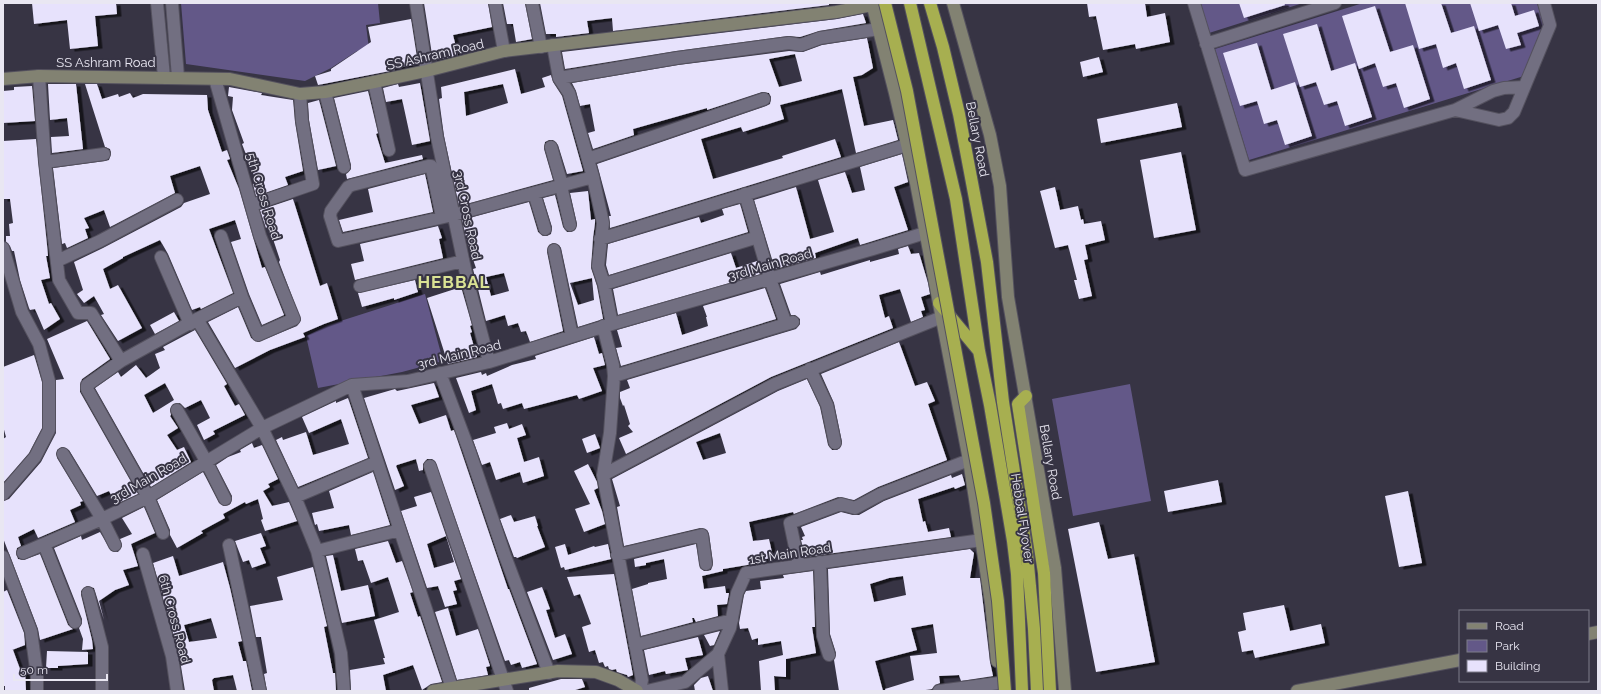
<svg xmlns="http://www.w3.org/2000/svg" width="1601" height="694" viewBox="0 0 1601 694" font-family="Raleway,sans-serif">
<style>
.green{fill:#635888}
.building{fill:#e7e2fc;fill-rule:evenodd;filter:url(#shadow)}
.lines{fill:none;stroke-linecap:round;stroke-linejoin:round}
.street-casing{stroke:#54515e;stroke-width:14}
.secondary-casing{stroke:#54515e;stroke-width:14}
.highway-casing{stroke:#54515e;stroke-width:14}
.street{stroke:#726f81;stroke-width:12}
.secondary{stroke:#828272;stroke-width:12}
.highway{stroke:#a7af50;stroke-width:12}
.highway-bridge-casing{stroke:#54515e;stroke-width:14;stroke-linecap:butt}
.highway-bridge{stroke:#a7af50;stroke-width:12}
.labels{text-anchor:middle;stroke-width:4;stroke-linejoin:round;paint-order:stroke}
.street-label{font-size:13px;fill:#e9e7f2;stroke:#373444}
.district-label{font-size:17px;font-weight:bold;letter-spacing:1px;fill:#dae294;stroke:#373444}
</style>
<defs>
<filter id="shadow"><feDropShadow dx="4.5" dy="2.5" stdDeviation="0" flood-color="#0009"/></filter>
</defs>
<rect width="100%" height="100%" fill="#373444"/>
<path class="green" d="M 181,3 L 378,3 L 380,23 L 366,25 L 369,49 L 357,51 L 331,68 L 305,81 L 186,64 Z
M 1199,3 L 1303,3 L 1209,33 Z
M 1363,3 L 1537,3 L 1544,26 L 1524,76 L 1249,160 L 1215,49 Z
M 425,294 L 443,361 L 402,372 L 318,388 L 306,336 L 328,325 Z
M 1130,384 L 1151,501 L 1073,516 L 1052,399 Z"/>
<path class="building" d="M 32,3 L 116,3 L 117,14 L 95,16 L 98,46 L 70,49 L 67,20 L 34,24 Z
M 424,3 L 488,3 L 492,27 L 453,35 L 458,55 L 433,61 Z
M 503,3 L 525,3 L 532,39 L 516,42 L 513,24 L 507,24 Z
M 540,3 L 829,3 L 829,5 L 613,31 L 612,18 L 587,21 L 589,33 L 556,37 L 556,34 L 546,34 Z
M 1087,3 L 1145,3 L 1147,17 L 1165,13 L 1170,42 L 1136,49 L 1135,44 L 1103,50 L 1096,16 L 1089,17 Z
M 1239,3 L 1284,3 L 1285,5 L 1244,18 Z
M 1405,3 L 1441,3 L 1451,33 L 1474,26 L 1491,80 L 1464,89 L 1456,63 L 1443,68 L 1436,44 L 1419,49 Z
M 1470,3 L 1511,3 L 1515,16 L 1534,10 L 1539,26 L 1517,33 L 1521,45 L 1506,49 L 1498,25 L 1479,31 Z
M 1375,6 L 1390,52 L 1413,45 L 1430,99 L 1404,108 L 1396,83 L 1383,87 L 1375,63 L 1359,69 L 1342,16 Z
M 863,14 L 866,23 L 819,31 L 800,37 L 788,36 L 676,51 L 565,69 L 562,52 L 837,19 Z
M 411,19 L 418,64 L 395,68 L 395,70 L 318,85 L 315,76 L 331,71 L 331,69 L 371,42 L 368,27 Z
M 1317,24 L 1331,71 L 1355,63 L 1372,117 L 1345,126 L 1337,101 L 1324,105 L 1316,82 L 1300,87 L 1283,34 Z
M 867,38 L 873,68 L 862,75 L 853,77 L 864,126 L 893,120 L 898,140 L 856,153 L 842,89 L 780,105 L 784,119 L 743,132 L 741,127 L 701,139 L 713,179 L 783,158 L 782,156 L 835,139 L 841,157 L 610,228 L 609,216 L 611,216 L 597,164 L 766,106 L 770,104 L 771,97 L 769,93 L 762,92 L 707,110 L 707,108 L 633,129 L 634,135 L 593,149 L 588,133 L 595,131 L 590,104 L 580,106 L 576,91 L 572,83 L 678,65 L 789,51 L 803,52 L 822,45 ZM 795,54 L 802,81 L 779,87 L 769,59 Z
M 1257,43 L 1271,90 L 1295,82 L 1312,136 L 1285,145 L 1277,120 L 1264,124 L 1257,101 L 1240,106 L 1223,53 Z
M 1099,57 L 1103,72 L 1083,77 L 1080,62 Z
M 515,69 L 521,94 L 545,87 L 542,78 L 551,75 L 553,82 L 562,96 L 583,171 L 567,174 L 558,145 L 553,140 L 549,140 L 545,142 L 544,149 L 553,180 L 459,206 L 444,136 L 439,99 L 442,98 L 441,87 ZM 503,84 L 508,103 L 466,116 L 464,92 Z
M 420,83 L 430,141 L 412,145 L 402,99 L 386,102 L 383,88 L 398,84 L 399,87 Z
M 48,84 L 76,84 L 83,149 L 52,153 L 51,137 L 69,136 L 67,118 L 50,120 Z
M 85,84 L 97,84 L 102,99 L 118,94 L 119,97 L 130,93 L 133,98 L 143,94 L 207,95 L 208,110 L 222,152 L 227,150 L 230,159 L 227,160 L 239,189 L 262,268 L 265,267 L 284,315 L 262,325 L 249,294 L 231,242 L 241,239 L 235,220 L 209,229 L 233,293 L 201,309 L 200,307 L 192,310 L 168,254 L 160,240 L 123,257 L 123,258 L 103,269 L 110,289 L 118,285 L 142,328 L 118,341 L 101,315 L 104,314 L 94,296 L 84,303 L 77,294 L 83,290 L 74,262 L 103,248 L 181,207 L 184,203 L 210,194 L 200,166 L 170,176 L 175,193 L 110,227 L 104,210 L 84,218 L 89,228 L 85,229 L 88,238 L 67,248 L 65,243 L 62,244 L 53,168 L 105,161 L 109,160 L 111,153 L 110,149 L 105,147 Z
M 32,86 L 35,121 L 3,123 L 3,91 L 14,90 L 14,87 Z
M 229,87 L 262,93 L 261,95 L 293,100 L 295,122 L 303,171 L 285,177 L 288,185 L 256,196 L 253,184 L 257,183 L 242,144 L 244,143 L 232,110 L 233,97 L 228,96 Z
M 368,91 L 378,133 L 376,134 L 385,163 L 422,155 L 423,159 L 347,179 L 346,174 L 351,169 L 351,165 L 334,98 Z
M 319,100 L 336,166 L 318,170 L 309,120 L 308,103 Z
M 1177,103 L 1182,127 L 1101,143 L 1097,119 Z
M 36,139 L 47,245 L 48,256 L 46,256 L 50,278 L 41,280 L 49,304 L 51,303 L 60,319 L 44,330 L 35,309 L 30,310 L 29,308 L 20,280 L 14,251 L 12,251 L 10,246 L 6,242 L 6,236 L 10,236 L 9,224 L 13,223 L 10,199 L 3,199 L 3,141 Z
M 1181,152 L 1196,230 L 1154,238 L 1140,160 Z
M 902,154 L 908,182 L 894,187 L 908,230 L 860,245 L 858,238 L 815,253 L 816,258 L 775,269 L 754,200 L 796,187 L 810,239 L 834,232 L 818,180 L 845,172 L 852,193 L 865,190 L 860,167 Z
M 425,174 L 433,212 L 343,232 L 339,220 L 373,212 L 368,189 Z
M 1055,187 L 1060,210 L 1078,206 L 1081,220 L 1083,219 L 1084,224 L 1101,221 L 1105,240 L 1085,245 L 1088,259 L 1084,260 L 1092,296 L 1079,299 L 1074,280 L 1077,280 L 1068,245 L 1055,248 L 1040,191 Z
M 588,191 L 591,220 L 595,219 L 595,223 L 593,238 L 591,268 L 597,286 L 603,319 L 578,327 L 561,248 L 559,245 L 553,243 L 549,245 L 547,252 L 563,331 L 530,342 L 526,331 L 521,332 L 518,323 L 508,326 L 505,315 L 486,321 L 473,269 L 476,268 L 468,245 L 462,220 L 529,202 L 538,232 L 543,236 L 547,236 L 551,234 L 552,227 L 543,198 L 555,195 L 563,227 L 567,232 L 571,232 L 575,230 L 577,224 L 570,193 ZM 504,273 L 509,291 L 491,296 L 486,277 ZM 592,278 L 594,300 L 578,305 L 570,283 Z
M 293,199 L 320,286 L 327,283 L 338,319 L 324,324 L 303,333 L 305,337 L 270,350 L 235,368 L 208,322 L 238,307 L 251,338 L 258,342 L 297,326 L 301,320 L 279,262 L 280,260 L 269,227 L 266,228 L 260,210 Z
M 740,204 L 748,232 L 609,275 L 606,265 L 608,244 L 699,217 L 701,223 L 724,215 L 722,209 Z
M 438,226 L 442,238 L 439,239 L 443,258 L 355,280 L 351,264 L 364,261 L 360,244 Z
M 908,246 L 911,254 L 919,253 L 928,283 L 930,294 L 921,297 L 925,310 L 921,311 L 923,317 L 911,322 L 900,289 L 879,295 L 885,318 L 889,316 L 893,328 L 771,377 L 626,454 L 619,438 L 633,432 L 628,426 L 630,424 L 624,405 L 623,406 L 620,398 L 620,392 L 630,388 L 627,380 L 796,329 L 800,324 L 800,319 L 795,315 L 791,315 L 780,284 L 820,272 L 821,275 L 870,260 L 870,262 L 899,254 L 898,249 Z
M 731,253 L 736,268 L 757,261 L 761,274 L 618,315 L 613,289 Z
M 415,280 L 418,292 L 394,300 L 394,298 L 362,307 L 358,293 Z
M 461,287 L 472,325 L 470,326 L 472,332 L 470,333 L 477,357 L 448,364 L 427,298 Z
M 765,288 L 776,319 L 621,366 L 616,348 L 622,347 L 617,330 L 676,313 L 682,335 L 708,326 L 706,317 L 707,317 L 703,306 Z
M 174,312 L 179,321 L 155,334 L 150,325 Z
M 87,321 L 110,359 L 82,379 L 80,385 L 80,392 L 138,494 L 116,504 L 109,491 L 97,496 L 69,450 L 62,447 L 57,450 L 57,458 L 83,501 L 80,502 L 81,505 L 70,510 L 75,522 L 38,538 L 34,529 L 18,537 L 21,546 L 17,548 L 16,553 L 18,559 L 23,560 L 40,554 L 68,625 L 73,629 L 40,640 L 38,629 L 3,538 L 3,501 L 9,499 L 41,462 L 56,433 L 56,380 L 64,379 L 47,339 Z
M 195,330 L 227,384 L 224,386 L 235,406 L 239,404 L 245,415 L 213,431 L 215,434 L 204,440 L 197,425 L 210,418 L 201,400 L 185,408 L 180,403 L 173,404 L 170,410 L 171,415 L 170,416 L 178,428 L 167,435 L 177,450 L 184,447 L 191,462 L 151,487 L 95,388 L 118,372 L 121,377 L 136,365 L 146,378 L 160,368 L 155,354 L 165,350 L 163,347 ZM 165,383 L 174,400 L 153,413 L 144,395 Z
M 594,337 L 599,354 L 602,353 L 605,365 L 593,368 L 602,391 L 579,399 L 577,395 L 524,409 L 522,403 L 503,409 L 501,403 L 498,404 L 492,384 L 471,391 L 476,410 L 469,413 L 456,378 L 481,372 L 482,375 L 486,373 L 487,376 L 512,365 L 536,359 L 535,356 Z
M 899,342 L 915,386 L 927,382 L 935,401 L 928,404 L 947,460 L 878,487 L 854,500 L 838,497 L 794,514 L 793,512 L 749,522 L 753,541 L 769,539 L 773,557 L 759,561 L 759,563 L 723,569 L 723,571 L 702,576 L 704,589 L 725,586 L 726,593 L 729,593 L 727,604 L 717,605 L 718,616 L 696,622 L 694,618 L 692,618 L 693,622 L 641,636 L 632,589 L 648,584 L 648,583 L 667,579 L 664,559 L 646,563 L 646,565 L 635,567 L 634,559 L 696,544 L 700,568 L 704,571 L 707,571 L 711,570 L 713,563 L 709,534 L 707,530 L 700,528 L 624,546 L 617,507 L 620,506 L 612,479 L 778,391 L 807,379 L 820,407 L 828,445 L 832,450 L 837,450 L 840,448 L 842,442 L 834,403 L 821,374 ZM 720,433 L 726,453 L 703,460 L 696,442 Z
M 34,355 L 42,382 L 42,428 L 29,453 L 3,483 L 3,439 L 6,437 L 3,426 L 3,367 Z
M 434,383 L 439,397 L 411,405 L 419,424 L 446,415 L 451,431 L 454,430 L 508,589 L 509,589 L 537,664 L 522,668 L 520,662 L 511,665 L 509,660 L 505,661 L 435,461 L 432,459 L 427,459 L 423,464 L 423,470 L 419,471 L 416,459 L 397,465 L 396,466 L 404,486 L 395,490 L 364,398 L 395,389 L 397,391 Z
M 348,398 L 368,458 L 298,487 L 276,440 L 282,437 L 283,440 L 306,432 L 313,455 L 349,444 L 341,419 L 309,433 L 302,417 L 336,401 L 336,403 Z
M 507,423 L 509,429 L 522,424 L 526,435 L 517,438 L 524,462 L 539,457 L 544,476 L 523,483 L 520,472 L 496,480 L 490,462 L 482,465 L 473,440 L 496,433 L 494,427 Z
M 595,434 L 600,448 L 587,453 L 582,439 Z
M 252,443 L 254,448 L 262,445 L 278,479 L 268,484 L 270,487 L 263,491 L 272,506 L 289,502 L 297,521 L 265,531 L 261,520 L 263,519 L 258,499 L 246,504 L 245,502 L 223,514 L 225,518 L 201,531 L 203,533 L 177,548 L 170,535 L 170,530 L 157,500 L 203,472 L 219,503 L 224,506 L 229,505 L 231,503 L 232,496 L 216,465 L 228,457 L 241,452 L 240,450 Z
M 588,464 L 597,482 L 598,488 L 594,490 L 602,511 L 605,524 L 584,532 L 575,509 L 590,504 L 574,471 Z
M 373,472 L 390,525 L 351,535 L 349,525 L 319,531 L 317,524 L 315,525 L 312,513 L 334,508 L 329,491 Z
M 962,474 L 965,485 L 955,489 L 954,487 L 918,499 L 923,522 L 925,521 L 928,532 L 949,528 L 951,537 L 805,557 L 801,540 L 803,540 L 802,537 L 805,536 L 801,527 L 841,512 L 853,515 L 859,515 L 884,501 L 951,475 L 952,478 Z
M 1218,480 L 1222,502 L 1168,512 L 1164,491 Z
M 1408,491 L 1422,563 L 1399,567 L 1385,496 Z
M 431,492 L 461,579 L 454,581 L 457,590 L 453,591 L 457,604 L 445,607 L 438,586 L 427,588 L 401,511 L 417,506 L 414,497 ZM 446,536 L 454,562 L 434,568 L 427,544 Z
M 144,507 L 155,533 L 131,544 L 138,566 L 123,570 L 129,585 L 115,590 L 99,601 L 104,620 L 94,588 L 87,586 L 81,591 L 81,595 L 92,640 L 93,649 L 82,650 L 83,639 L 79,628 L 82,623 L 82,619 L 54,548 L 81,536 L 82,540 L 100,532 L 111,551 L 118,552 L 122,546 L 120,539 L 132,534 L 122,518 Z
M 511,515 L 514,522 L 535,516 L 538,526 L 537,526 L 545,547 L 517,558 L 516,557 L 514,557 L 500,519 Z
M 1099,522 L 1108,559 L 1134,554 L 1155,662 L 1096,672 L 1068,529 Z
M 261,533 L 266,546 L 260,548 L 266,563 L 252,568 L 249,560 L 243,562 L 235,541 Z
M 388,541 L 396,563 L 402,561 L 413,592 L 410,593 L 418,617 L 420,616 L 442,682 L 431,684 L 422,690 L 413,665 L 383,675 L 386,691 L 351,691 L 350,670 L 385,664 L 383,658 L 385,658 L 374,620 L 399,612 L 388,577 L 371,583 L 363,560 L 358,561 L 355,549 Z
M 565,544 L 568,555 L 594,546 L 595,547 L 608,544 L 611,559 L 565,570 L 564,567 L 561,568 L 555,547 Z
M 970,549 L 974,553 L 970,578 L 980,578 L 990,662 L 993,676 L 961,681 L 959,675 L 939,676 L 940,683 L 935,685 L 932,689 L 919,691 L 886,691 L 885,689 L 914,680 L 910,656 L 937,653 L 933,624 L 911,628 L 917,650 L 875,661 L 883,691 L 839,691 L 834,660 L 836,653 L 830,634 L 828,569 ZM 903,576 L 906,595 L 874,602 L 870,584 L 889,578 Z
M 333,555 L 341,591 L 368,585 L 375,616 L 342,623 L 326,556 Z
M 173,556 L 179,576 L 223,562 L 230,588 L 242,641 L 238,642 L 243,661 L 246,661 L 252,691 L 237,691 L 233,675 L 214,678 L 212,680 L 214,691 L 185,691 L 179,654 L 153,563 ZM 211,618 L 217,638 L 189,642 L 184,625 Z
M 313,567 L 327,626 L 324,627 L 333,673 L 335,673 L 336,691 L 267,691 L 264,674 L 267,673 L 261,637 L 256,637 L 250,606 L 283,600 L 277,577 Z
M 813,571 L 815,627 L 812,627 L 816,653 L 786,659 L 786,677 L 774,676 L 775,691 L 761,691 L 759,661 L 783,655 L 781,641 L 758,645 L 758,638 L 752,640 L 748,628 L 740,629 L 739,623 L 744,595 L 746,591 L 761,589 L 760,581 L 784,578 L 783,575 Z
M 614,574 L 633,675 L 628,677 L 627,675 L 617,672 L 616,669 L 612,670 L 609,669 L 608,666 L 605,667 L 603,662 L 599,663 L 595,650 L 589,652 L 582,627 L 591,624 L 580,594 L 574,596 L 567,577 Z
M 542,587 L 550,609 L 546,610 L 555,638 L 565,634 L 572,654 L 553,660 L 527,592 Z
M 7,590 L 24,633 L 25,645 L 12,650 L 13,650 L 20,669 L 25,669 L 26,691 L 5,691 L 5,686 L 3,686 L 3,592 Z
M 1284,605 L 1290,631 L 1321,624 L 1325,643 L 1255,658 L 1253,650 L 1242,652 L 1238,632 L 1246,630 L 1243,613 Z
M 448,608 L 456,636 L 478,629 L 490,666 L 486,667 L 488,675 L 457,680 L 435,612 Z
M 720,631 L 714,645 L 710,646 L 704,635 Z
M 698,637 L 703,655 L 685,658 L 688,670 L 666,674 L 665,671 L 649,675 L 644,650 Z
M 47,651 L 88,652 L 88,664 L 58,666 L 58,668 L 46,668 Z
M 708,676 L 713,691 L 695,691 L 694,685 L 701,678 Z
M 561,679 L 582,679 L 585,687 L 572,691 L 529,691 L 529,688 Z"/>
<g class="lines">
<defs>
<path id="street" d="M 157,3 L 164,77
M 172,3 L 178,77
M 416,3 L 437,137 L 468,283 L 489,362
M 495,3 L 504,51
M 532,3 L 541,47
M 1194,3 L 1245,170 L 1455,110 L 1499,120 L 1508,118 L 1514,112 L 1550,25 L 1544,3
M 1206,44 L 1335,3
M 553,45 L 559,78 L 569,93 L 593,177 L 603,223 L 598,266 L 604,284 L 612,324
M 39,76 L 45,162 L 59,280 L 78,313 L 91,313 L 121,361
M 559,78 L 677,58 L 789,43 L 801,45 L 820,38 L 879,29
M 215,79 L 260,236 L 294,319 L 258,335 L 242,297 L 221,236
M 374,82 L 389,150
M 325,92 L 344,167
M 1455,110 L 1493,91 L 1504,88 L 1524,87
M 551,147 L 562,185
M 588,159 L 764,99
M 45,162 L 104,154
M 561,186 L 570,225
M 534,193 L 545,229
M 745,194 L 770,279 L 786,324
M 252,205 L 313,184 L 302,121 L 300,94
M 442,217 L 432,169 L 431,166 L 428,166 L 352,185 L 348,187 L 331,211 L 330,216 L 338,241 L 453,215 L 593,177
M 600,239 L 907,145
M 3,248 L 22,312 L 39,344 L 49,381 L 49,430 L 35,457 L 3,494
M 554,250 L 572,336
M 161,257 L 190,324
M 57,261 L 100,241 L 177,200
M 604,284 L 758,237
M 360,286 L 463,261
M 197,319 L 242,297
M 810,369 L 827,405 L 835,443
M 440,373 L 469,450 L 505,556 L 549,673
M 614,376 L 793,322
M 352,385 L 452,688
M 177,410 L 206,461 L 225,499
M 63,454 L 102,519 L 115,545
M 430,466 L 507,691
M 603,475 L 610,433 L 614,376 L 613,365 L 603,326
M 295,497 L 377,462
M 163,533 L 148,497 L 87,389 L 87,385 L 121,361 L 197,319 L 262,428 L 295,497 L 317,551 L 341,653 L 344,691
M 44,544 L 75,622
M 229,545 L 260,691
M 317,551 L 400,530
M 23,553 L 102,519 L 148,497 L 262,428 L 352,385 L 408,381 L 489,362 L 612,324 L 873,249 L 925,233
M 143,554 L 172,656 L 177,691
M 617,555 L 702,535 L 706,564
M 3,557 L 31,631 L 37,676 L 37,691
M 820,562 L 823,636 L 829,655
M 799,566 L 790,523 L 841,504 L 855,508 L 881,494 L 969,460
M 88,593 L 102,647 L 102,691
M 635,645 L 732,620
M 718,654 L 722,691
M 640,691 L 642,680 L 603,475 L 775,384 L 942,317
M 647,691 L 685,682 L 718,654 L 730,628 L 737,593 L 746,573 L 982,540
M 939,691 L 999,683"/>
<path id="secondary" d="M 872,3 L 895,93 L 916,183 L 969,460 L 991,603 L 997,661
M 953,3 L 990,135 L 1000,186 L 1008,297 L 1055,568 L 1065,691
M 3,79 L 39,76 L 230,79 L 300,94 L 325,92 L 374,82 L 426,71 L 504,51 L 836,12 L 872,5
M 1588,634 L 1598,632
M 433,691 L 558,671 L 596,672 L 618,680 L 637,691
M 1297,691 L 1460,660"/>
<path id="highway" d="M 910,3 L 956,199 L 979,351 L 990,405 L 1013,541 L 1017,574 L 1022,691
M 930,3 L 943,47 L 959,114 L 987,262 L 1003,402 L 1027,554 L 1034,629 L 1037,691
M 939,303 L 978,350
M 1026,396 L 1018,404 L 1044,573 L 1050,691"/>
</defs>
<use href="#street" class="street-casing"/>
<use href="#secondary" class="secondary-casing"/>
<use href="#highway" class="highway-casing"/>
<use href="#street" class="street"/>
<use href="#secondary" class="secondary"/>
<use href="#highway" class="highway"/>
<defs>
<path id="highway-bridge" d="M 885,3 L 907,91 L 984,503 L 998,601 L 1005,691"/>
</defs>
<use href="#highway-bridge" class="highway-bridge-casing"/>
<use href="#highway-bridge" class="highway-bridge"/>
</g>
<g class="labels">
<g class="street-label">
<text transform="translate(435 54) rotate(-13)" y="5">SS Ashram Road</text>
<text x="106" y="67">SS Ashram Road</text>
<text transform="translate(978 139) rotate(79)" y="5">Bellary Road</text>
<text transform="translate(264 196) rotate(73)" y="5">5th Cross Road</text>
<text transform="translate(468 215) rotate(78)" y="5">3rd Cross Road</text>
<text transform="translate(770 264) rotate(-16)" y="5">3rd Main Road</text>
<text transform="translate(459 354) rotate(-14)" y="5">3rd Main Road</text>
<text transform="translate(1051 462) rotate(80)" y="5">Bellary Road</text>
<text transform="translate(148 478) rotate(-30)" y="5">3rd Main Road</text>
<text transform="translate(1023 518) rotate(81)" y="5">Hebbal Flyover</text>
<text transform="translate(790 553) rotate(-9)" y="5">1st Main Road</text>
<text transform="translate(175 619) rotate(75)" y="5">6th Cross Road</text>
</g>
<g class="district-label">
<text x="454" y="288">HEBBAL</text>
</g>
</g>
<rect width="1601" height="694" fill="none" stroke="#e9e7f2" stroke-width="8"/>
<rect x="1459" y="610" width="130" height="72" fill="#373444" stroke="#7e7c8a"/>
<rect x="1467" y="623" width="20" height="6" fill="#828272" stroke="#7e7c8a"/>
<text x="1495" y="630" font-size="12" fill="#e9e7f2">Road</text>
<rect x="1467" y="640" width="20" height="12" fill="#635888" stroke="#7e7c8a"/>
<text x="1495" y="650" font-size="12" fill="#e9e7f2">Park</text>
<rect x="1467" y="660" width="20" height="12" fill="#e7e2fc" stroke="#7e7c8a"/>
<text x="1495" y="670" font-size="12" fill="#e9e7f2">Building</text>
<path d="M14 674v6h93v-6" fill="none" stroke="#e9e7f2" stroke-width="2"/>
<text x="20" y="674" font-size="12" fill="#e9e7f2" stroke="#373444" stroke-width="3" paint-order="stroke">50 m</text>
</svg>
